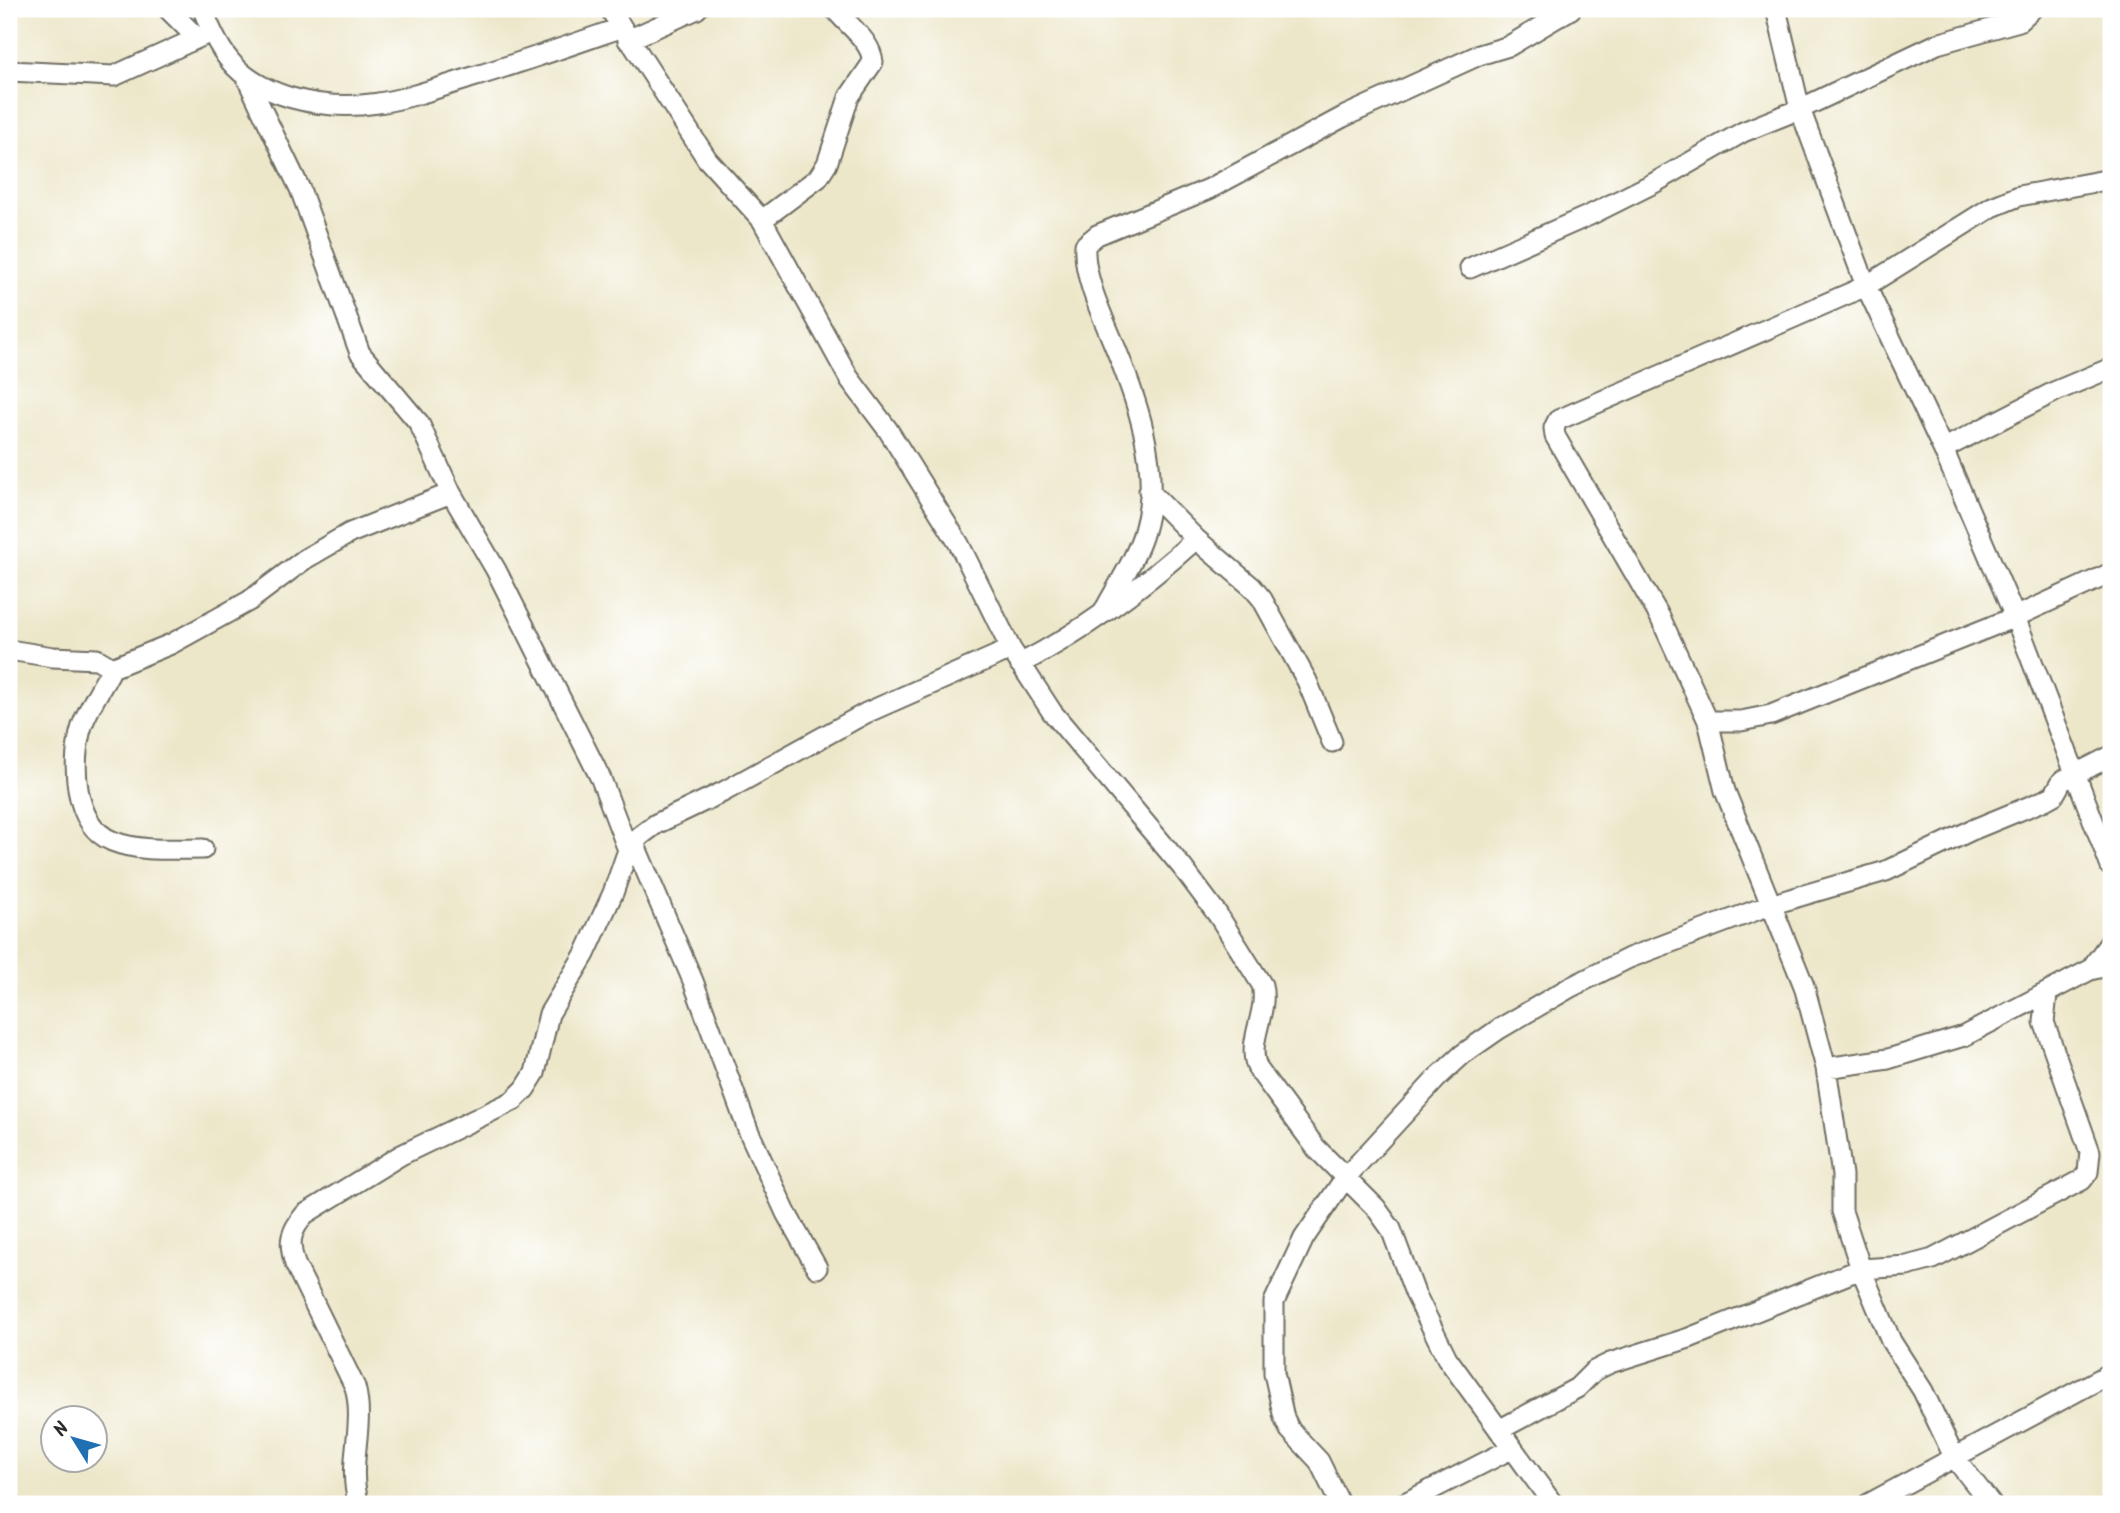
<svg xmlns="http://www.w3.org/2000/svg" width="2120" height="1513" viewBox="0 0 2120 1513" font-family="Kalam,sans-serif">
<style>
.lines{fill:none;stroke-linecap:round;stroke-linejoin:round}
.street-casing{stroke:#6f6d63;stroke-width:23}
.street{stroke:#fff;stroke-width:19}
</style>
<rect width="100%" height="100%" fill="#fff"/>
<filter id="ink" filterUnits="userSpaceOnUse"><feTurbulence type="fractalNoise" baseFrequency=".0143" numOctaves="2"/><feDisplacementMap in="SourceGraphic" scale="14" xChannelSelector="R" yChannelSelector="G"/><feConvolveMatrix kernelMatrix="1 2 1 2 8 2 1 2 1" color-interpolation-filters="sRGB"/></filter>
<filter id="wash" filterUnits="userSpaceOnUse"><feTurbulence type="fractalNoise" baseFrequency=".00686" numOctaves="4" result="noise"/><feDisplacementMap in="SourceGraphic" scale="28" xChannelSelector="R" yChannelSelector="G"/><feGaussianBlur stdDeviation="1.57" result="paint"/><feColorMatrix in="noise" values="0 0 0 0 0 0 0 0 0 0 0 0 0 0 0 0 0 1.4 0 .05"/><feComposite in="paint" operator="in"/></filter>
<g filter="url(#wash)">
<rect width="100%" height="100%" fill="#ede7ca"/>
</g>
<g filter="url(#ink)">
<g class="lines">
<defs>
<path id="street" d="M 168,9 L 197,38
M 203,9 C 220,58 241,83 292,98 C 360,117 409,97 473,77 C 523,62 571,45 620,28
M 610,9 L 707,159 L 762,220 L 849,378 L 888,430 L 959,544 L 1011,649 L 1052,712 L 1182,867 L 1218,915 L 1262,985 C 1269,1013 1245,1043 1258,1069 L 1316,1148 L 1376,1208 L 1391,1229 L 1415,1293 L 1447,1358 L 1553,1504
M 1776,9 L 1800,109 L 1866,286 L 1943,449 L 2015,617 L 2111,867
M 628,40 L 697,9
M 9,71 L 114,76 L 211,32
M 247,79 L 300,189 L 360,353 L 419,423 L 451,493 L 496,570 L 601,779 L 628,850
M 762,220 L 818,178 L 827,164 L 849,97 L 873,62 C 871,40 847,25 835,9
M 1470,268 L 1590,215 L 1654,183 L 1743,132 L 1800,109 L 1937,44 L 2019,21 L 2032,9
M 1943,449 L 2056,391 L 2111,368
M 1149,491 L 1196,539 L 1252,587 L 1262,599 L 1307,681 L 1332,742
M 1103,613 C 1117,586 1136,559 1144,531 C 1163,468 1135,394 1111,337 C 1100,311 1083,274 1085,245 L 1097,235 L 1209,189 L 1343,117 L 1479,55 L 1509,46 L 1571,9
M 9,650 L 53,657 L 97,659 L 112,668
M 1020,664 C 1083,631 1143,587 1196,539
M 1708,721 L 1741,721 L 1771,715 L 2015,617 L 2111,573
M 634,843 L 693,981 L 748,1130 L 786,1213 L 817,1268
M 203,849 C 174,849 139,852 112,841 C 73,825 71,761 82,726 C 89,706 103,686 112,668 L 171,644 L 249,601 L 305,559 L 350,533 L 451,493
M 2090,970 L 2111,941
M 1826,1068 L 1888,1059 L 1964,1036 L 2090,970 L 2111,965
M 1499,1430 L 1577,1388 L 1594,1371 L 1610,1363 L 1689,1338 L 1861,1269 L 1907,1266 L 1933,1259 L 2082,1180 L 2088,1172 L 2090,1152 L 2044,1022 L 2047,994
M 359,1504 C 346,1464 366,1427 355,1387 L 295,1264 C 288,1242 290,1232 305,1214 L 401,1155 L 513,1101 L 525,1089 L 535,1073 L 549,1014 L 585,954 L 613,893 L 628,850 L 640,836 L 656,824 L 723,792 L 866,713 L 1011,649
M 1340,1504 L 1319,1461 L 1290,1430 L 1284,1418 L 1274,1373 L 1274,1302 L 1304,1238 L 1345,1178 L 1439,1076 L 1463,1054 L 1499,1029 L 1569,988 L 1629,958 L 1770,905 L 1886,871 L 1972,830 L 2045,800 L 2054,795 L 2062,781 L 2111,756
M 1403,1504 L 1511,1449
M 1868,1504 L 2111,1373
M 1991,1504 L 1954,1457 L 1923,1391 L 1891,1341 L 1861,1269 L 1842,1211 L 1842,1175 L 1826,1068 L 1804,986 L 1725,791 L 1708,721 L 1660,617 L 1555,436 L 1554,428 L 1558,420 L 1866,286 L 1992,207 L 2019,196 L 2111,179"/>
</defs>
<use href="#street" class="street-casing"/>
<use href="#street" class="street"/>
</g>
</g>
<rect width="2120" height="1513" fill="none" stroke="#fff" stroke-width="35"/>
<g transform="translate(74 1439) rotate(307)"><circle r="33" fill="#ffffff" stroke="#aaaaaa" stroke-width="2"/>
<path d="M0-5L12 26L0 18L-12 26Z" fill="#1f6fb2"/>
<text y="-10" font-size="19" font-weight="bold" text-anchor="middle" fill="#2b2b2b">N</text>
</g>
</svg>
